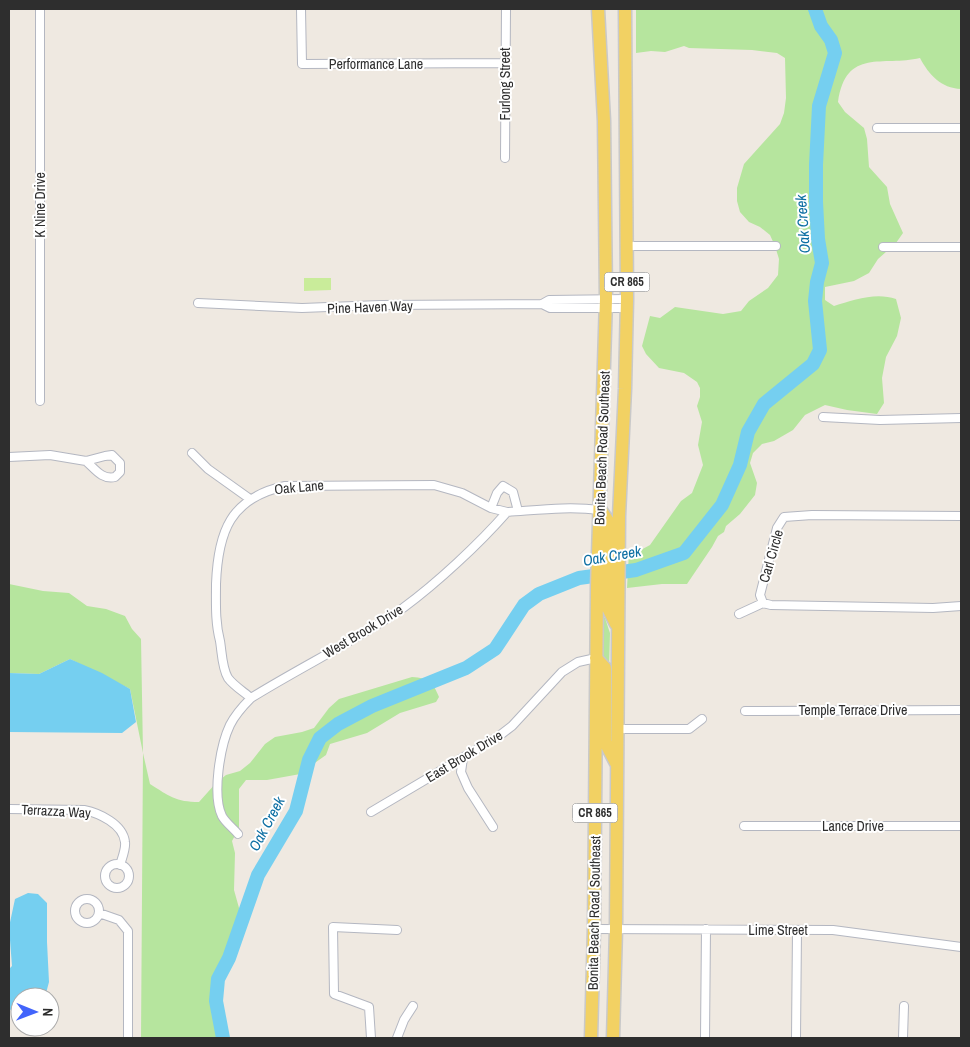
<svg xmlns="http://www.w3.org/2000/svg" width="970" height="1047" viewBox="0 0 970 1047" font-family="'Archivo Narrow',sans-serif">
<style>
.green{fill:#b6e59e}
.pitch{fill:#c9ec9a}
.water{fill:#75cff0}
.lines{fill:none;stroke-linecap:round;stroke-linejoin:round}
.river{stroke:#75cff0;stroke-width:14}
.street-casing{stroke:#b4b7c1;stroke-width:10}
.primary-casing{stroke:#c9c9c9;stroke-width:15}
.street{stroke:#fff;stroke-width:8}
.primary{stroke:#f2d163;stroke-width:12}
.labels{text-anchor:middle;stroke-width:4;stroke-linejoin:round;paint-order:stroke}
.shield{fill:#fff;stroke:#6d6d6d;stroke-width:1}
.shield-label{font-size:12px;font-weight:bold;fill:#2e2e2e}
.street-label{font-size:14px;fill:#2e2e2e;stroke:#fff}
.water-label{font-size:15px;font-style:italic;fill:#0d6fa3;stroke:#fff}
</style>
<rect width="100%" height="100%" fill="#efe9e1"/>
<path class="green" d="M 636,9 L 961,9 L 961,89 C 941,88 929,75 920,58 C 883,67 846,47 838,102 L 845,112 L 864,128 L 867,139 L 869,167 L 887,187 L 890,204 L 903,233 L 896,243 L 878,259 L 869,273 L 854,281 L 825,287 L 825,300 L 834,306 C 853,300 876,292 896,299 L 901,318 L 897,336 L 886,357 L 882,378 L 884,403 L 877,414 L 847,410 L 825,405 L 805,415 L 793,430 L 774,441 L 762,444 L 753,453 L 750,463 L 757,483 L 755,495 L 740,514 L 726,526 L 724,532 L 718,536 L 712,547 L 687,584 L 662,584 L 627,588 L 629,552 L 637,552 L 650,545 L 681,501 L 692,493 L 703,465 L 698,445 L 702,422 L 697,406 L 700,397 L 700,388 L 697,382 L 684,373 L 659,368 L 646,354 L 642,346 L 650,316 L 660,318 L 675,307 L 723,314 L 741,311 L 749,301 L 768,288 L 778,275 L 779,259 L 775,246 L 770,235 L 760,227 L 749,222 L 740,212 L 737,201 L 737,188 L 744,164 L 780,124 L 784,113 L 786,98 L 785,58 L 777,53 L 752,50 L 689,48 L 684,46 L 665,52 L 651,51 L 636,53 Z
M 9,584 L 43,591 L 69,593 L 87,606 L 106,609 L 125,616 L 132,629 L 141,639 L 143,753 L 150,784 C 169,796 176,802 199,802 L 216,783 L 226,775 L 240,771 L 250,763 L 265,744 L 275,737 L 302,732 L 314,728 L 329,708 L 339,699 L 412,677 C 429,678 433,682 439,697 L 436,702 L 400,713 L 367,733 L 330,744 L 326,755 L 309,767 L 306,773 L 267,780 L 246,780 L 239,789 L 239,828 L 232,841 L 235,853 L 234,890 L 241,915 L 241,927 L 239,939 L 221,985 L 222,1038 L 141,1038 L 143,753 L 130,689 L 70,659 L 39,674 L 9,673 Z
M 603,618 L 605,618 L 610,633 L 609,668 L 602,658 Z"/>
<path class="pitch" d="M 304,278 L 331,278 L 331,290 L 304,291 Z"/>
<path class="water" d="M 70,659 L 102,673 L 130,689 L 136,722 L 122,733 L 9,732 L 9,673 L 39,674 Z
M 28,893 L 38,894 L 47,903 L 47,942 L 49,982 L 45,997 L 20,997 L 20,1008 L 9,1010 L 9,969 L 12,966 L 9,927 L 15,899 Z"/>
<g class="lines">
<path class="river" d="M 223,1038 L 216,1001 L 218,979 L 229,958 L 258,875 L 296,811 L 309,760 L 320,738 L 338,724 L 372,706 L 466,668 L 495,649 L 524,605 L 539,594 L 579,578 L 636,570 L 684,553 L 722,505 L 740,465 L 748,432 L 764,404 L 813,364 L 820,350 L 815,301 L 817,282 L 822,263 L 818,239 L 816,202 L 816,165 L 819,106 L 835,53 L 831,40 L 821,26 L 815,9"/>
<defs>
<path id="street" d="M 301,9 L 302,64 L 505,63
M 877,128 L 961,128
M 505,158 L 506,9
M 627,246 L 776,246
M 883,247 L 961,247
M 198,303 L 302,308 L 380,305 L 542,304 L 549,300 L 627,299
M 542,304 L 550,308 L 626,308
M 40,401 L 40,9
M 823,417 L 880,420 L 961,418
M 192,453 L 208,469 L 250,499
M 9,457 L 50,455 L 86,461 L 105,456 L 112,455 L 120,463 L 120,472 L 115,477 C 102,480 95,469 86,461
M 491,508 L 497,493 L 503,486 L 513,492 L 518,511
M 961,516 L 812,515 L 784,517 L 777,528 L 760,595 L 763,603 L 771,605 L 933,608 L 961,606
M 739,614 L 763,603
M 251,698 C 244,692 234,686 228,678 C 222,668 222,653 220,641 C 215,622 216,603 216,584 C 218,532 230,498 285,486 L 434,485 L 462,493 L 491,508 L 507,512
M 745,711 L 961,710
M 617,729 L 689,729 L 702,719
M 463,758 L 461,772 L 468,788 L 493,827
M 9,809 L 84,810 C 99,813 123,824 125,842 C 126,849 122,858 120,865
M 371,812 L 499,736 L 512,726 L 562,672 L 578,662 L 596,658
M 744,826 L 961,826
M 238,834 C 233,828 225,822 222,816 C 212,795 220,746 230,725 C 235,715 243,706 251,698 C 301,667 355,641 403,608 C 437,583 479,544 507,512 C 538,510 568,506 600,510
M105 876a12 12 0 1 1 24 0a12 12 0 1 1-24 0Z
M75 911a12 12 0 1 1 24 0a12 12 0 1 1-24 0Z
M 99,913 L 119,920 L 128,931 L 128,1038
M 594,929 L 833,930 L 961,947
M 371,1038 L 369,1007 L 334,994 L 333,927 L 397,930
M 397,1038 L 404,1020 L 413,1006
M 705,1038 L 706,929
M 796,1038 L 797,930
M 903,1038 L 904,1006"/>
<path id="primary" d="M 600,509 L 608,521 L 609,532 L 607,606 L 616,624
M 596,658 L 605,668 L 605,742 L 616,763
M 591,1038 L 594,929 L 597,587 L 606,299 L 604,121 L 598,9
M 613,1038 L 616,929 L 619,516 L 625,389 L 627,299 L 625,9"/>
</defs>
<use href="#street" class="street-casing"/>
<use href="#primary" class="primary-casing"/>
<use href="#street" class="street"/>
<use href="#primary" class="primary"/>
</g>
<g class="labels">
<g class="shield">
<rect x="604.5" y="272.5" width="45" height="19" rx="4"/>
<rect x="572.5" y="803.5" width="45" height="19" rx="4"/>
</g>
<g class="shield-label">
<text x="627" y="286">CR 865</text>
<text x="595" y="817">CR 865</text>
</g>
<g class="street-label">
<text x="376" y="69">Performance Lane</text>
<text transform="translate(505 84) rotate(-90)" y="5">Furlong Street</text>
<text transform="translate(40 205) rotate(-90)" y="5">K Nine Drive</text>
<text transform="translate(370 307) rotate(-2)" y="5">Pine Haven Way</text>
<text transform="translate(602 448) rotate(-88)" y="5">Bonita Beach Road Southeast</text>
<text transform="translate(299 487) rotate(-5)" y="5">Oak Lane</text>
<text transform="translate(771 556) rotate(-74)" y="5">Carl Circle</text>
<text transform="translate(363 631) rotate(-31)" y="5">West Brook Drive</text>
<text x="853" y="715">Temple Terrace Drive</text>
<text transform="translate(464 756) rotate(-31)" y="5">East Brook Drive</text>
<text transform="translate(56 811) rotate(3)" y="5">Terrazza Way</text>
<text x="853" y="831">Lance Drive</text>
<text transform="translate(594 913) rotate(-89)" y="5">Bonita Beach Road Southeast</text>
<text x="778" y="935">Lime Street</text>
</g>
<g class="water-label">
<text transform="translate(803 224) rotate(-94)" y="5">Oak Creek</text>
<text transform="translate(612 556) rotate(-10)" y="5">Oak Creek</text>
<text transform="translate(267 824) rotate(-62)" y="5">Oak Creek</text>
</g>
</g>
<rect width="970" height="1047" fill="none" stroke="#2e2e2e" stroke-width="20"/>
<g transform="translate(35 1012) rotate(91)"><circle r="24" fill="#ffffff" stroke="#ababab"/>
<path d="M0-4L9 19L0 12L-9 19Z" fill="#4264fb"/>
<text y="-8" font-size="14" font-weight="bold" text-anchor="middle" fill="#2e2e2e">N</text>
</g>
</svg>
